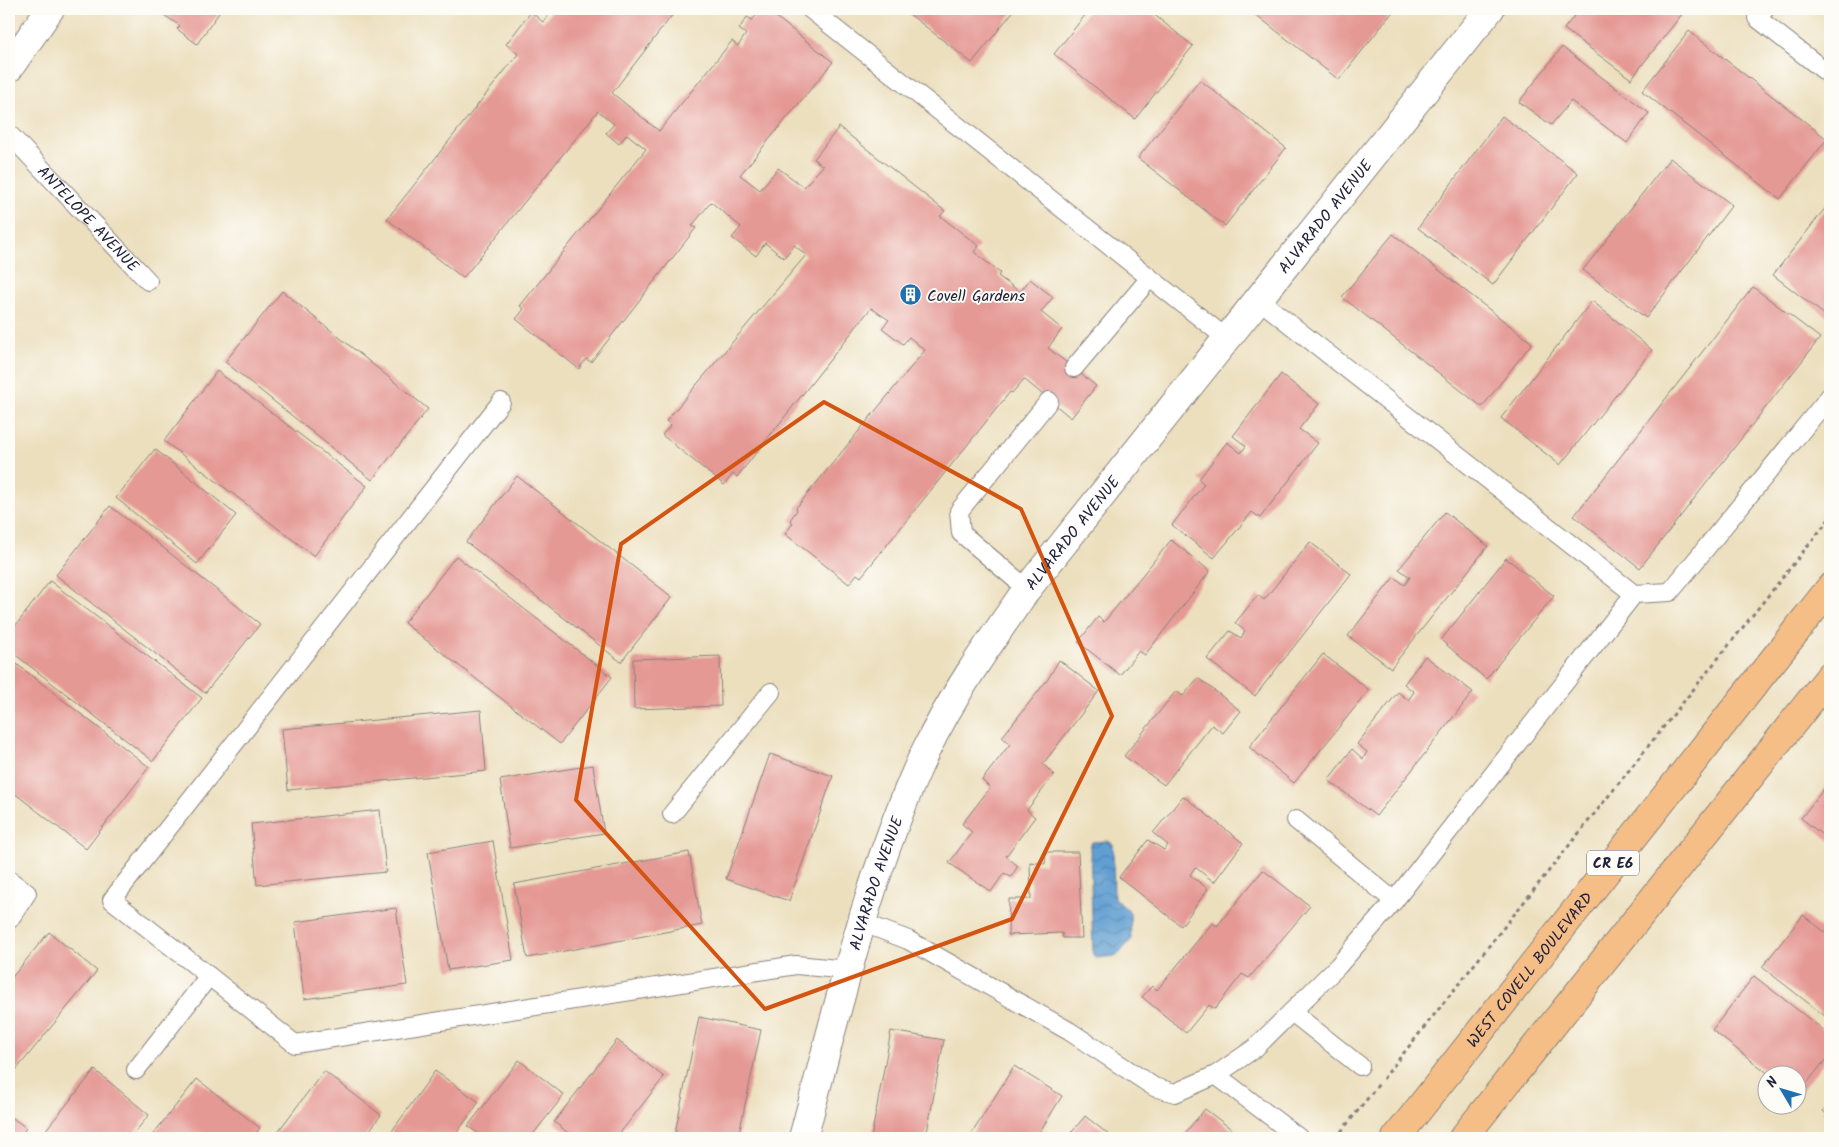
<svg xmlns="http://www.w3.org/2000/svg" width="1839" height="1147" viewBox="0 0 1839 1147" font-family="Kalam,sans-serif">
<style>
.water{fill:url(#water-waves);stroke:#416086}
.building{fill:#e59994}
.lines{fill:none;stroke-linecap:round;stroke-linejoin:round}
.service-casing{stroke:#87807c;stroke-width:20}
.minor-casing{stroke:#87807c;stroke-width:30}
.primary-casing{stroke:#87807c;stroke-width:30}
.path{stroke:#87807c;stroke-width:3;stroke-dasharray:4 4;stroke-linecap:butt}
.service{stroke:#fff;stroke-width:18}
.minor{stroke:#fff;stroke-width:28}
.primary{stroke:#f6be87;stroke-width:28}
.marked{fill:none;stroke:#d45411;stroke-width:4;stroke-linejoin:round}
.labels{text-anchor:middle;stroke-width:4;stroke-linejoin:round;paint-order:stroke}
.shield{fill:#fdfcf7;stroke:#646373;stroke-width:1}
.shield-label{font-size:15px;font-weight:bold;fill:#22223b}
.street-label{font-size:16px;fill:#22223b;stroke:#fdfcf7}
.poi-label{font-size:16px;fill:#22223b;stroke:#fdfcf7;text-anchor:start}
</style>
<defs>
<pattern id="water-waves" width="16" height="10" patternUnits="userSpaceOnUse" patternTransform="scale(1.25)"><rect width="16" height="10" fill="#609fd2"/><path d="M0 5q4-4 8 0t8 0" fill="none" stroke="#4f81ac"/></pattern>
</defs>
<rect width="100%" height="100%" fill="#fdfcf7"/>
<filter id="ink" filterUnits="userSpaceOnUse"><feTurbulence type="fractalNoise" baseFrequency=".02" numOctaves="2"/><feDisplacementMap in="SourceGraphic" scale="10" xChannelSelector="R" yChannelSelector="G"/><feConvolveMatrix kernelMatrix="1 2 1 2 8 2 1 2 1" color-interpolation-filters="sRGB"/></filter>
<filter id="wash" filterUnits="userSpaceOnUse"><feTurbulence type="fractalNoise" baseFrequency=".0096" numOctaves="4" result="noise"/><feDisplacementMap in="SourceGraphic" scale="20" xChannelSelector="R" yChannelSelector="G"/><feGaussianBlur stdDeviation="1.12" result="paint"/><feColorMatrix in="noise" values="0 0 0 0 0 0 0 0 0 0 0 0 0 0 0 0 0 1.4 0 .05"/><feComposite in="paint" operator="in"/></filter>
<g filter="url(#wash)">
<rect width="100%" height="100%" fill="#ecdfbe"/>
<path class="water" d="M 1108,841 L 1113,844 L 1114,898 L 1130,912 L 1131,940 L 1117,956 L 1096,958 L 1093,955 L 1090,846 L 1092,842 Z"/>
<g id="blocks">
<path class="building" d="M 155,9 L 219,9 L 221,10 L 197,44 L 177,29 L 180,26 Z
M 553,9 L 677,9 L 612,93 L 659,131 L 732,41 L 738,46 L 746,34 L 739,29 L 747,17 L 752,20 L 763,9 L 766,9 L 833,62 L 740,175 L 760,190 L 778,168 L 804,187 L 823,166 L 814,159 L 839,127 L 945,211 L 940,216 L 979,246 L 974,252 L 1000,273 L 998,276 L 1020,292 L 1030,279 L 1053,297 L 1041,312 L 1062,329 L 1048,348 L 1096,386 L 1071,418 L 1024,379 L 1012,393 L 1010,392 L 861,577 L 857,574 L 849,584 L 785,534 L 793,523 L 790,520 L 797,510 L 796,508 L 925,350 L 909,337 L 903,344 L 882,328 L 889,320 L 871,308 L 737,477 L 733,474 L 724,485 L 662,435 L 671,425 L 666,421 L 806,255 L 794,245 L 784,258 L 765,243 L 756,256 L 732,238 L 741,227 L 711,202 L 692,226 L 696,228 L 591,362 L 586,359 L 579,369 L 516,319 L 524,309 L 520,306 L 646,149 L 627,134 L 619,144 L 606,133 L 614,124 L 598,111 L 463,278 L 387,219 L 518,54 L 506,44 L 531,12 L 543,22 Z
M 903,9 L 1015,9 L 972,63 Z
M 1090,9 L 1147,9 L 1193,46 L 1135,119 L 1054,54 Z
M 1259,9 L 1395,9 L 1339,80 L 1255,14 Z
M 1579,9 L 1686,9 L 1631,79 L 1564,29 Z
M 1689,31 L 1827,139 L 1780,199 L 1642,91 Z
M 1562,47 L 1649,113 L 1627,143 L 1571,101 L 1551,125 L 1519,102 Z
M 1200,80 L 1286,148 L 1225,226 L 1138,158 Z
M 1502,116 L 1578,173 L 1493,285 L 1418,228 Z
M 1670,158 L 1732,205 L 1646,318 L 1583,270 Z
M 1830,202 L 1830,319 L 1773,275 Z
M 1393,234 L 1532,343 L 1482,407 L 1342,297 Z
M 1753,287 L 1820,338 L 1640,568 L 1574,516 Z
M 282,291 L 428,409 L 372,480 L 225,362 Z
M 1592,301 L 1652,350 L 1560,465 L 1501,418 Z
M 217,371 L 367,486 L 314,556 L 164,441 Z
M 1281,374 L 1319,404 L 1299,429 L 1318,443 L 1260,518 L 1252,512 L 1214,558 L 1172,525 L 1204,484 L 1199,479 L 1227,442 L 1241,453 L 1246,446 L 1233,436 Z
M 155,449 L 236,515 L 197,564 L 116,498 Z
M 517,476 L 672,597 L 621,662 L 466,542 Z
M 110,506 L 260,624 L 205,693 L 56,575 Z
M 1445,512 L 1488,546 L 1391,668 L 1348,636 L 1394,577 L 1405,585 L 1410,577 L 1399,569 Z
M 1171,540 L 1210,571 L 1145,655 L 1139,651 L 1120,675 L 1078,642 L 1098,617 L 1104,622 Z
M 1310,542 L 1351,574 L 1255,696 L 1207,659 L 1230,631 L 1241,638 L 1245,631 L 1235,623 L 1258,595 L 1264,600 Z
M 456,556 L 612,677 L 560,744 L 404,623 Z
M 1506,558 L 1554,596 L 1486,679 L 1441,640 Z
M 50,581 L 202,698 L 153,761 L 9,650 L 9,634 Z
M 1323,654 L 1369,690 L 1294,783 L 1249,747 Z
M 720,656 L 721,706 L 634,709 L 633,659 Z
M 1425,656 L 1473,692 L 1376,816 L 1328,780 L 1352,749 L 1363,759 L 1367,752 L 1357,744 L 1398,692 L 1408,700 L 1414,692 L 1404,684 Z
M 9,658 L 149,767 L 86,849 L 9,789 Z
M 1059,660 L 1099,691 L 1043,764 L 1054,775 L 1027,810 L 1035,817 L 1006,856 L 1018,866 L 1011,877 L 1004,873 L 991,892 L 949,863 L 972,832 L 962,824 L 990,788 L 982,780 L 1010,744 L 1002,737 L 1048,679 Z
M 1198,678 L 1241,711 L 1223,733 L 1212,725 L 1164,785 L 1124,756 L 1176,691 L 1183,696 Z
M 481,710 L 486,771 L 288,790 L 282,729 Z
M 770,754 L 833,776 L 789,901 L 726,879 Z
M 593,765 L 604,833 L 510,848 L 500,780 Z
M 1830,781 L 1830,841 L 1801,818 Z
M 1183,796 L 1243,843 L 1214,882 L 1195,867 L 1190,875 L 1208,889 L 1181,926 L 1119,877 L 1148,840 L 1164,850 L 1168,845 L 1153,833 Z
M 380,810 L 386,872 L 257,885 L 251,824 Z
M 493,841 L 513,960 L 448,970 L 428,852 Z
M 689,852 L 702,925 L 527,958 L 514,884 Z
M 1046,852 L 1078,852 L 1082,938 L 1063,938 L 1062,933 L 1008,935 L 1009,899 L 1031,899 L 1030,862 L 1045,864 Z
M 1263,870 L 1310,906 L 1249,978 L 1242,974 L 1215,1009 L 1209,1005 L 1186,1033 L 1142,997 L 1152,986 L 1157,990 L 1212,923 L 1217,926 Z
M 396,908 L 407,985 L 304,999 L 295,922 Z
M 1803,915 L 1830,936 L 1830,1020 L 1762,967 Z
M 49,932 L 97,971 L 12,1075 L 9,1072 L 9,981 Z
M 1754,976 L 1830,1035 L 1830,1054 L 1796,1097 L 1796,1074 L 1769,1074 L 1712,1030 Z
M 699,1017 L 761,1030 L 738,1138 L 674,1138 Z
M 891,1031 L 944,1040 L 926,1138 L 871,1138 Z
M 617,1040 L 664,1077 L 616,1138 L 575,1138 L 554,1122 Z
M 519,1060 L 564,1095 L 530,1138 L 484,1138 L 468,1126 Z
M 1014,1066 L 1062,1096 L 1036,1138 L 969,1138 Z
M 95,1070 L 149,1115 L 130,1138 L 39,1138 Z
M 324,1071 L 381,1115 L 364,1138 L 273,1138 Z
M 435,1071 L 479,1102 L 453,1138 L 387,1138 Z
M 197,1079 L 260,1128 L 252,1138 L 150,1138 Z
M 1830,1102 L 1830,1117 L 1823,1111 Z
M 1205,1109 L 1243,1138 L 1181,1138 Z
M 9,1115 L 26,1128 L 19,1138 L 9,1138 Z
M 1085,1116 L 1113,1138 L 1067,1138 Z"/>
</g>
</g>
<g filter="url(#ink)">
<use href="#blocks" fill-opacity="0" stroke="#87807c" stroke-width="1"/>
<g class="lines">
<defs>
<g id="service">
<path d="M 810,9 L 1226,338"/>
<path d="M 1765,9 L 1757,18 L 1830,75"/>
<path id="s1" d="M 9,134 L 148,281"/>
<path d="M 1258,299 L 1634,594"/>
<path d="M 1074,368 L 1149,279"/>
<path d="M 1027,589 L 961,533 L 959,511 L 1049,401"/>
<path d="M 672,814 L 771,692"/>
<path d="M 1296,820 L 1394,901"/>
<path d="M 9,880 L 27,893 L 9,920"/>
<path d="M 861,922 L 908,940 L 1069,1031 L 1154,1087 L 1175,1093 L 1216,1075 L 1255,1048 L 1338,966 L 1394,901 L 1634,594 L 1670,592 L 1830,396"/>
<path d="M 209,976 L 112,900 L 501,402"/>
<path d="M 1293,1013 L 1360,1066"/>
<path d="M 136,1070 L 209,976 L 295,1044 L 796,965 L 848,970"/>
<path d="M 1216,1075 L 1299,1138"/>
</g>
<g id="minor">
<path d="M 9,68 L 50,9"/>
<path id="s2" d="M 803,1138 C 838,1008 868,875 925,752 C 953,694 990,642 1027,589 L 1490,9"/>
</g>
<g id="primary">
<path id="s3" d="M 1396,1138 L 1830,588"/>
<path d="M 1463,1138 L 1830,676"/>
</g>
</defs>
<use href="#service" class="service-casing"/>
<use href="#minor" class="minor-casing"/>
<use href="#primary" class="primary-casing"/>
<path class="path" d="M 1383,1079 L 1830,518
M 1336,1138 L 1379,1084"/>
<use href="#service" class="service"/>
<use href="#minor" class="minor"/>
<use href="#primary" class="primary"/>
</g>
</g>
<path class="marked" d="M 824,402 L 1021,509 L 1112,716 L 1012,919 L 765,1009 L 576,800 L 621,544 Z"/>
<defs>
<symbol id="building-disc" viewBox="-11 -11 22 22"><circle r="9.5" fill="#1f6fb2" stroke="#fdfcf7"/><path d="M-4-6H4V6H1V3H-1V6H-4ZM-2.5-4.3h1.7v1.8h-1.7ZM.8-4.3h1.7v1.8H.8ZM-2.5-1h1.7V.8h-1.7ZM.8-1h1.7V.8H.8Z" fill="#fff"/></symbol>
</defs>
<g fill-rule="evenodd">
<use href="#building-disc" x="898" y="282" width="25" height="25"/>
</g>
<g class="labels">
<rect class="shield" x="1587" y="850.5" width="52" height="25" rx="4"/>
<g class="shield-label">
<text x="1613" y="868">CR E6</text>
</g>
<g class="street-label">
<text dy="6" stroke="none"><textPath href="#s2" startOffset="1075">ALVARADO AVENUE</textPath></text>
<text dy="6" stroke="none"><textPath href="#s1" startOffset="116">ANTELOPE AVENUE</textPath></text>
<text dy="6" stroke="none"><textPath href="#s2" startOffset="670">ALVARADO AVENUE</textPath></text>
<text dy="6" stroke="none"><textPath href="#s2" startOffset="265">ALVARADO AVENUE</textPath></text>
<text dy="6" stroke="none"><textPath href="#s3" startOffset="215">WEST COVELL BOULEVARD</textPath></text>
</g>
<g class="poi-label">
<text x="927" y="301">Covell Gardens</text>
</g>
</g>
<rect width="1839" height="1147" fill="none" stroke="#fdfcf7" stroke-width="30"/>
<g transform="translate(1782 1090) rotate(308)"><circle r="24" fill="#fdfcf7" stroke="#a5a5ac"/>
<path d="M0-4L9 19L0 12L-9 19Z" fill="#1f6fb2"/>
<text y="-8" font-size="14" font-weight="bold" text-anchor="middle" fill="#22223b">N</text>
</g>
</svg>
